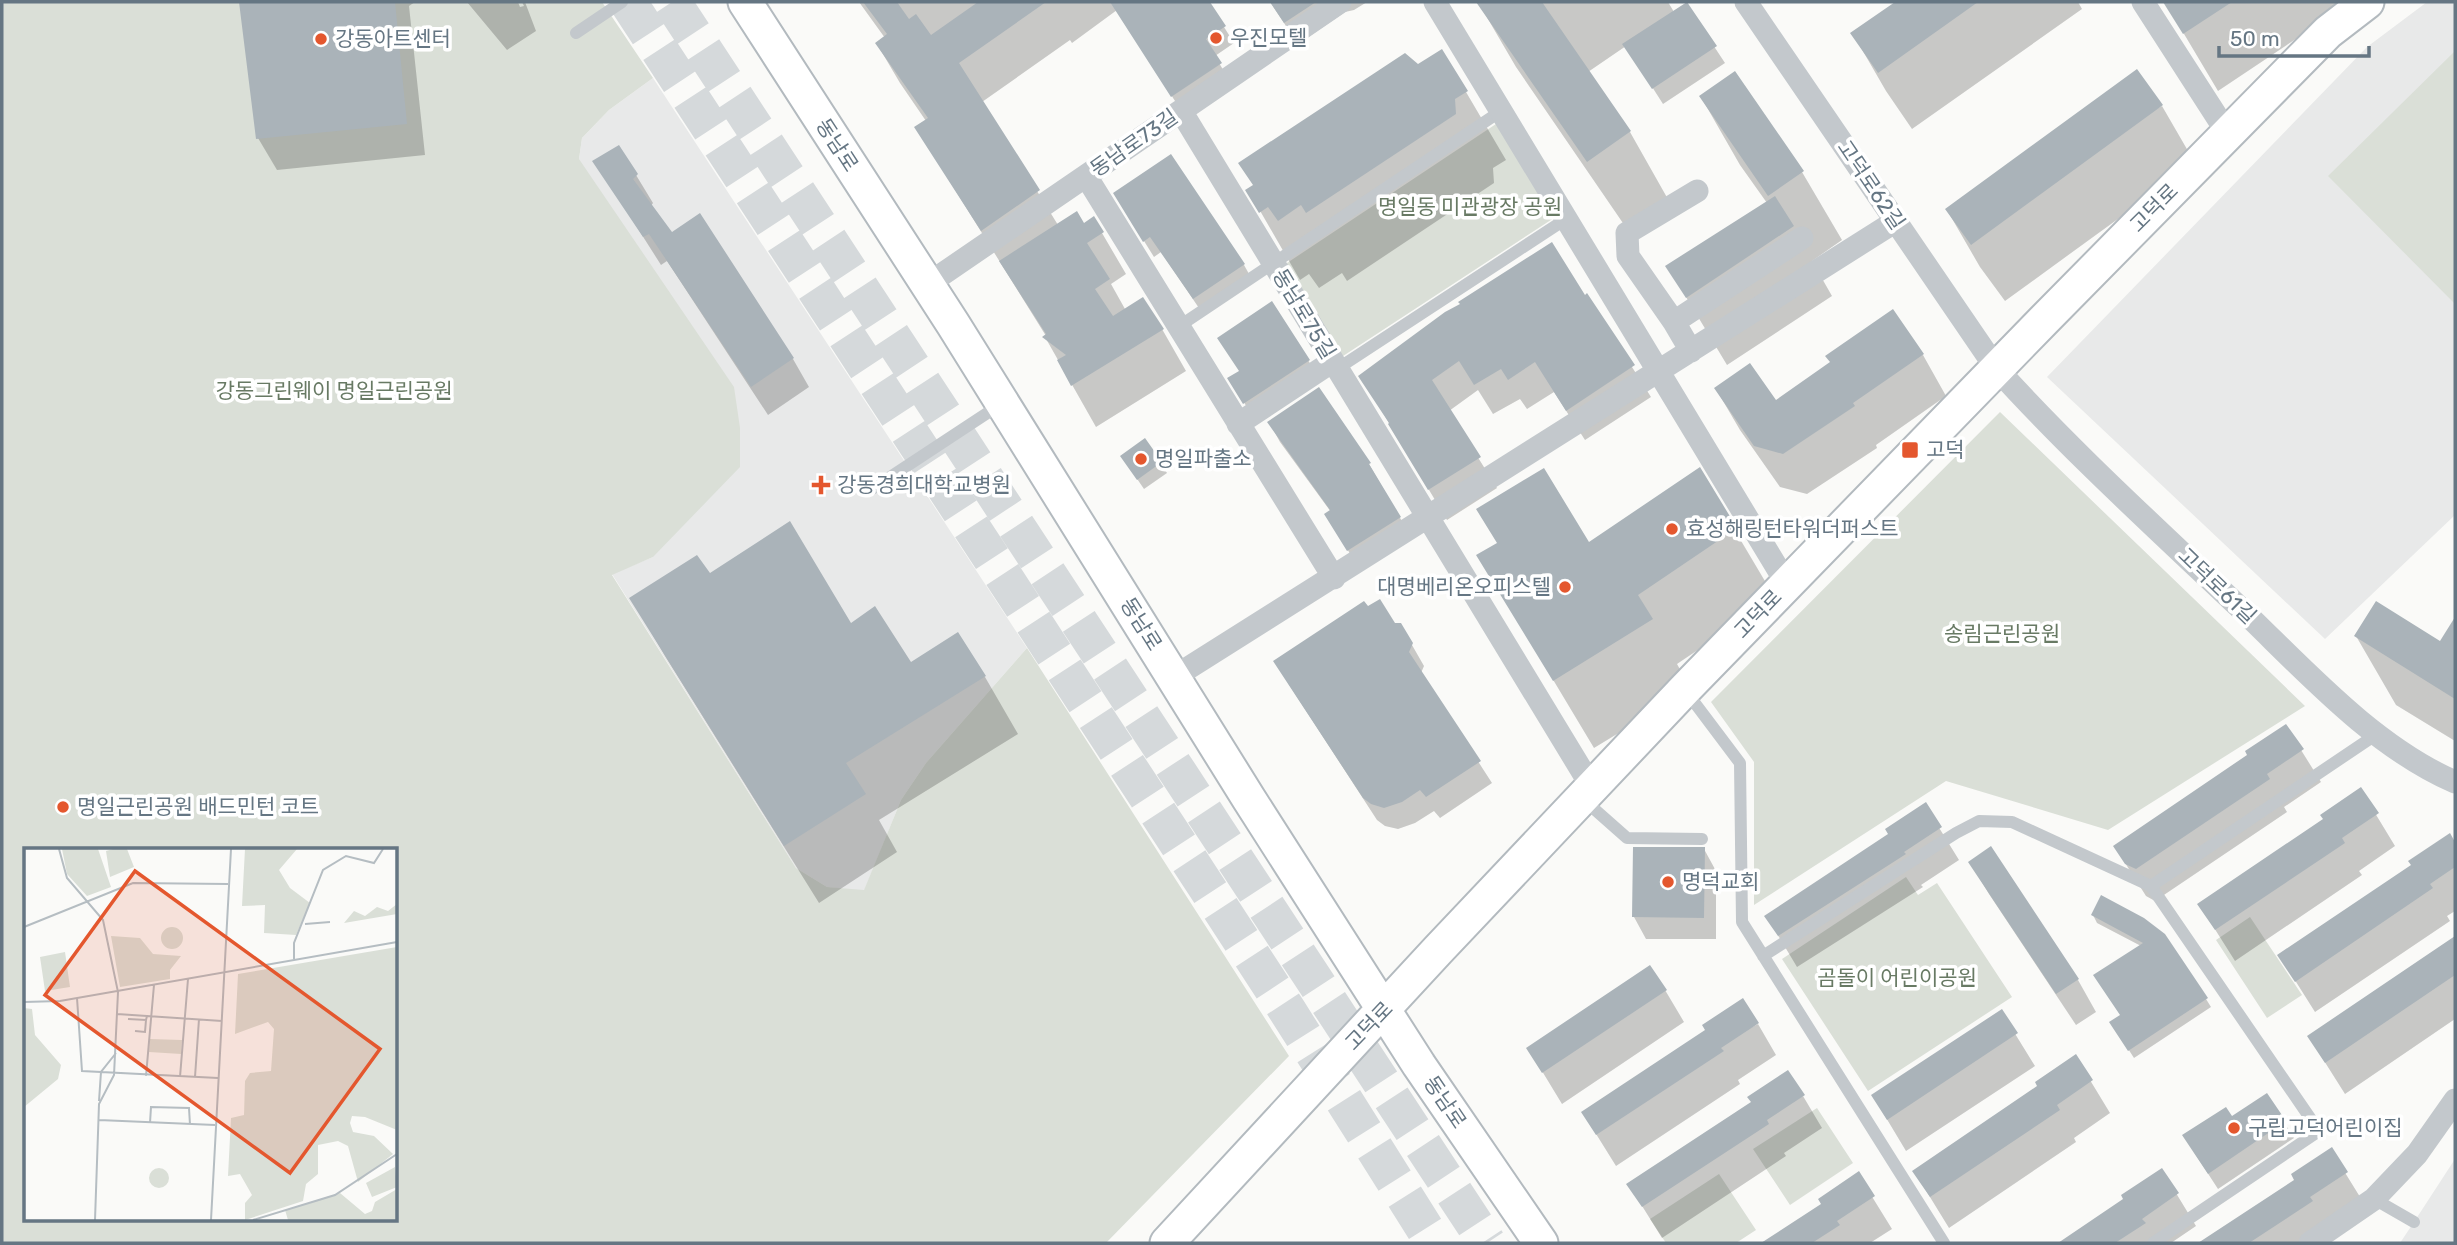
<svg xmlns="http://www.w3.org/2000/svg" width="2457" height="1245" viewBox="0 0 2457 1245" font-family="Rubik,'Noto Sans KR',sans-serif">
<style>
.built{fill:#e8e9e9}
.green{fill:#dadfd7;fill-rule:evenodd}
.shadow{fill:#0003}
.building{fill:#aab3b9}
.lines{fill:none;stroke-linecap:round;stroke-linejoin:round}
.highway-tunnel{stroke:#d5d9db;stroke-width:38;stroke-dasharray:38 19;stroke-linecap:butt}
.secondary-casing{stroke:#b3babf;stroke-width:37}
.lane{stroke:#c3c8cc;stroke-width:12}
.street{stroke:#c3c8cc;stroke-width:23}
.secondary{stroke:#fff;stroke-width:33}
.poi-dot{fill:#e4572e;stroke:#fff;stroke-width:2.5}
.labels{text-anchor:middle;stroke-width:7;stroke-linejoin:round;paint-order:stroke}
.poi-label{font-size:21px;fill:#657683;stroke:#fff;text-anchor:start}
.street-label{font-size:21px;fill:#657683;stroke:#fff}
.park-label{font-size:21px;fill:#687a64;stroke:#fff}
.inset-road{fill:none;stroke:#b5bdc2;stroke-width:2}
.view{fill:#e4572e;fill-opacity:0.15;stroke:#e4572e;stroke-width:3.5}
.inset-edge{fill:none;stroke:#657683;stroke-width:3.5}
</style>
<rect width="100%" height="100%" fill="#fafaf8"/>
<path class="built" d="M 2427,2 L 2455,2 L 2455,515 L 2325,639 L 2047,377 L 2367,47 Z
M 653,78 L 1027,648 L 926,763 L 901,800 L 864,891 L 827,887 L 796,868 L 612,574 L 653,557 L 579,159 L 582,138 L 609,110 Z
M 2455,1159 L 2455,1243 L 2400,1243 L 2414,1222 Z"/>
<path class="green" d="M 2,2 L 602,2 L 653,78 L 609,110 L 582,138 L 579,159 L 734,387 L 740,428 L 740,467 L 653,557 L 612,575 L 796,868 L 827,887 L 864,890 L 901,800 L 926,763 L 1027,648 L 1289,1056 L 1106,1243 L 2,1243 ZM 26,850 L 396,850 L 396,1219 L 26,1219 Z
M 2455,51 L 2455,304 L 2328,176 Z
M 1499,122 L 1557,216 L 1340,358 L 1284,265 Z
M 2000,412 L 2305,706 L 2108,830 L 1946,781 L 1754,905 L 1754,762 L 1711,702 Z
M 1906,877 L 1918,895 L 1937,883 L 2012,997 L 1868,1091 L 1782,959 Z
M 2250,917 L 2302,995 L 2267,1018 L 2216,940 Z
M 1817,1108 L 1853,1163 L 1790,1205 L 1753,1149 Z
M 1719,1174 L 1756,1230 L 1736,1243 L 1666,1243 L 1650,1219 Z"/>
<path class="shadow" d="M 241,2 L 415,2 L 409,6 L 425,155 L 277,170 L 258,138 Z
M 467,2 L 518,2 L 520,7 L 524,6 L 522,2 L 525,2 L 536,31 L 507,50 Z
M 859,2 L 1211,2 L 1209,3 L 1234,43 L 1215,56 L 1229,80 L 1182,112 L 1117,10 L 1072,43 L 1070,40 L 982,102 L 1058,225 L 1084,225 L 1102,233 L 1126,274 L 1111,284 L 1125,309 L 1162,329 L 1186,371 L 1096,427 L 1045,337 L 1046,336 L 916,127 L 926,121 L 900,83 L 877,44 L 885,38 Z
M 1270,2 L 1367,2 L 1354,10 L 1345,12 L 1298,44 Z
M 1478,2 L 1668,2 L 1674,12 L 1686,4 L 1725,63 L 1663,104 L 1626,46 L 1588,72 L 1630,132 L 1669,201 L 1627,229 L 1516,67 Z
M 1898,2 L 2078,2 L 2082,9 L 1912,129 L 1886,91 L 1853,34 Z
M 2165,2 L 2351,2 L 2218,91 Z
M 1418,66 L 1466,92 L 1506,160 L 1493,168 L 1494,183 L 1347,281 L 1342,273 L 1319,288 L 1309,274 L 1300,280 L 1248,190 Z
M 1701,97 L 1802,172 L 1842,240 L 1812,261 L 1832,296 L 1727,365 L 1668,267 L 1767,203 L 1740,165 Z
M 2162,106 L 2195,163 L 2005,301 L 1980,267 L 1947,210 Z
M 595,161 L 636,175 L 653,203 L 651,206 L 671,234 L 793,359 L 809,387 L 768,415 L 667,261 L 661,265 Z
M 1124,209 L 1244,265 L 1253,281 L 1203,314 L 1161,252 L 1154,257 Z
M 1587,296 L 1651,397 L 1585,440 L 1554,392 L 1527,409 L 1520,399 L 1493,414 L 1478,390 L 1449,411 L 1497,488 L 1447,520 L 1361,376 Z
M 1923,355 L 1946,396 L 1876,445 L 1877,448 L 1807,494 L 1780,487 L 1740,430 L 1716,389 L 1776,403 L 1831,363 Z
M 1308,360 L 1318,377 L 1254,419 L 1230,379 Z
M 1319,389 L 1369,464 L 1411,537 L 1360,570 L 1338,534 L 1331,512 L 1280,442 L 1269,422 Z
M 1161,463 L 1167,473 L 1144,489 L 1129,467 Z
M 1699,470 L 1775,598 L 1677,664 L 1691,689 L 1594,748 L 1479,556 L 1498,544 L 1588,544 Z
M 710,575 L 851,625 L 911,665 L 985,677 L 1018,734 L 879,820 L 897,852 L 819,903 L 665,656 L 632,599 Z
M 2455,621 L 2455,741 L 2396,705 L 2356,636 L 2441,644 Z
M 1400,624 L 1424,666 L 1421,673 L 1492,783 L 1440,818 L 1434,811 L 1415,823 L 1398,829 L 1385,826 L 1377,820 L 1288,683 Z
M 2286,726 L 2321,782 L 2284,807 L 2287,812 L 2155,901 L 2146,896 L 2115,847 L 2250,756 Z
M 2361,790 L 2395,846 L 2359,871 L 2362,875 L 2235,961 L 2199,904 L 2324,820 Z
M 1925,805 L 1959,860 L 1921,885 L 1923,887 L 1797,967 L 1767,917 L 1890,835 Z
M 2449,836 L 2455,845 L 2455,911 L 2447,916 L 2450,921 L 2315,1012 L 2279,955 L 2413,866 Z
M 1704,849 L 1716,871 L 1716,939 L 1646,939 L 1634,917 Z
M 1991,849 L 2078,980 L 2096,1012 L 2076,1025 L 1989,894 L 1970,862 Z
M 2102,898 L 2206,999 L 2211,1007 L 2134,1058 L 2116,1030 L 2141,946 L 2097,923 L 2093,915 Z
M 2455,938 L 2455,1019 L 2345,1094 L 2309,1037 Z
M 1665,990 L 1684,1022 L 1562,1104 L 1528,1048 Z
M 2001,1011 L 2035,1066 L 1906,1151 L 1873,1096 Z
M 1758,1024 L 1776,1055 L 1738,1080 L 1740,1084 L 1616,1166 L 1583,1113 Z
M 2076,1057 L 2110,1113 L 2074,1138 L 2076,1142 L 1949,1228 L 1914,1171 L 2039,1087 Z
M 2267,1095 L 2294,1138 L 2218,1189 L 2194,1152 L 2231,1118 Z
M 1803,1096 L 1822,1128 L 1784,1153 L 1786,1156 L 1662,1238 L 1629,1185 Z
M 2331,1150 L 2365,1205 L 2315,1243 L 2201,1243 L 2296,1180 Z
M 2162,1170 L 2196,1226 L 2171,1243 L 2061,1243 L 2125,1200 Z
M 1858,1174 L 1892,1229 L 1870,1243 L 1764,1243 L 1823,1205 Z"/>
<path class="building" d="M 239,2 L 395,2 L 407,124 L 256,139 Z
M 863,2 L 897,2 L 909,19 L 916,14 L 931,35 L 978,2 L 1046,2 L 959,63 L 1040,190 L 981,231 L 914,127 L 928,118 L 875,43 L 887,34 Z
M 1110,2 L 1210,2 L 1226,26 L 1206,39 L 1222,63 L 1171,97 Z
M 1270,2 L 1316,2 L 1284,23 Z
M 1476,2 L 1542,2 L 1631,131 L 1587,162 Z
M 1687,2 L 1717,46 L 1652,89 L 1622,44 Z
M 1895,2 L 1978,2 L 1878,73 L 1850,33 Z
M 2163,2 L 2232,2 L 2183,34 Z
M 1442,49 L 1468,91 L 1455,99 L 1456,114 L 1306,213 L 1301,205 L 1278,221 L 1268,207 L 1259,213 L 1245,190 L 1253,185 L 1238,163 L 1405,53 L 1418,64 Z
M 2137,69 L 2163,105 L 1971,245 L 1945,209 Z
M 1735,71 L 1804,171 L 1768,196 L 1699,96 Z
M 619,145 L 638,174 L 633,179 L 672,232 L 700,213 L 794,358 L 751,387 L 649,234 L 643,237 L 592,161 Z
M 1171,154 L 1245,264 L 1193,299 L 1150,237 L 1143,242 L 1113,193 Z
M 1775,196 L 1794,226 L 1686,298 L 1665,266 Z
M 1077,211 L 1084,223 L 1094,216 L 1104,232 L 1087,243 L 1110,279 L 1095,289 L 1113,316 L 1143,297 L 1164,329 L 1071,386 L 1057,360 L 1066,355 L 1042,337 L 1046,334 L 999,261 Z
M 1552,242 L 1585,295 L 1587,293 L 1635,365 L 1566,411 L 1535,362 L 1508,380 L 1501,369 L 1474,385 L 1459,361 L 1432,380 L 1481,457 L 1428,490 L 1388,424 L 1389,423 L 1358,376 L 1445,312 L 1460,304 L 1458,302 Z
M 1272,301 L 1310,360 L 1243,404 L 1227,378 L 1239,371 L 1217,338 Z
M 1893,309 L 1924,354 L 1853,403 L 1855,406 L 1783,454 L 1754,446 L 1714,388 L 1750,363 L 1776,400 L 1830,362 L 1825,356 Z
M 1319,387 L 1371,463 L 1369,464 L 1401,517 L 1347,551 L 1324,514 L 1330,510 L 1267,422 Z
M 1145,438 L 1162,462 L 1137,480 L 1120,456 Z
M 1700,467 L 1737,528 L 1638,595 L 1653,619 L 1553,681 L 1476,555 L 1497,543 L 1476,509 L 1544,468 L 1589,542 Z
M 790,521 L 851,623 L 875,606 L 911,662 L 958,632 L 986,676 L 846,763 L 866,794 L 784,846 L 629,598 L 697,555 L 710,573 Z
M 1380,599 L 1395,623 L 1401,623 L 1413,643 L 1409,652 L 1481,761 L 1426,797 L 1420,790 L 1402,802 L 1384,808 L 1371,804 L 1363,798 L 1273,661 L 1364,601 L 1368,606 Z
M 2376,601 L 2440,641 L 2455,617 L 2455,699 L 2354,636 Z
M 2286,724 L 2304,749 L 2267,774 L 2270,779 L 2136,869 L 2125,864 L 2113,846 L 2247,755 L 2245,751 Z
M 2361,787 L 2379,813 L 2342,838 L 2345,843 L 2215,930 L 2197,904 L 2323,819 L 2320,815 Z
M 1926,802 L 1942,827 L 1904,852 L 1906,854 L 1778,936 L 1764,916 L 1888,834 L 1885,829 Z
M 2450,833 L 2455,842 L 2455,867 L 2430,884 L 2433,888 L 2295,982 L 2277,955 L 2411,865 L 2408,861 Z
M 1991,846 L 2079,979 L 2056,994 L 1968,862 Z
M 1633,847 L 1705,847 L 1704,918 L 1632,917 Z
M 2101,895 L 2144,918 L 2165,934 L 2208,998 L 2128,1051 L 2109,1022 L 2120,1015 L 2093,975 L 2143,943 L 2091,915 Z
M 2455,936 L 2455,975 L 2325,1063 L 2307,1036 Z
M 1650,965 L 1667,990 L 1542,1073 L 1526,1048 Z
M 1743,998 L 1759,1023 L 1721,1048 L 1724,1051 L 1596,1135 L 1581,1112 L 1705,1030 L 1702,1025 Z
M 2002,1009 L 2018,1033 L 1887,1120 L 1871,1095 Z
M 2076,1054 L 2093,1080 L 2057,1105 L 2060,1110 L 1930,1197 L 1912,1171 L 2037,1086 L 2035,1082 Z
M 1788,1070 L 1805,1095 L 1767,1120 L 1769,1124 L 1642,1207 L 1626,1184 L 1751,1102 L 1747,1097 Z
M 2267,1093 L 2286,1121 L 2208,1174 L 2182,1135 L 2226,1107 L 2232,1116 Z
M 2332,1147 L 2348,1172 L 2310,1197 L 2313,1201 L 2249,1243 L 2198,1243 L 2294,1180 L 2291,1174 Z
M 2162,1168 L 2179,1193 L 2142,1219 L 2146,1223 L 2115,1243 L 2058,1243 L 2123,1199 L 2121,1195 Z
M 1859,1171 L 1875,1196 L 1837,1221 L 1840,1225 L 1812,1243 L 1761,1243 L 1821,1204 L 1818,1199 Z"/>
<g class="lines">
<path class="highway-tunnel" d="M 628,2 L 1287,1010 L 1434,1243
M 672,2 L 1487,1243"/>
<defs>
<path id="secondary" d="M 745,2 L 953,324 L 1249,799 L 1419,1065 L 1541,1243
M 1167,1243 L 1438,950 L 1685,689 L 2044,320 L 2328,32 L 2367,2"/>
</defs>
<use href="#secondary" class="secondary-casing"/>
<path class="lane" d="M 576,33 L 622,2
M 1178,327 L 1501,111
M 1337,369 L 1566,219
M 872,489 L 1001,404
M 1685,690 L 1740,763 L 1742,922 L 1944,1243
M 1584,800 L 1627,838 L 1702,839
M 1763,956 L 1956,833 L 1979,821 L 2012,822 L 2151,886
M 2374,1199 L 2414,1222
M 2153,1243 L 2319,1131 L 2151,886 L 2377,734"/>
<path class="street" d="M 1435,2 L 1787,584
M 1746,2 L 1996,368 C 2072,452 2156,528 2238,606 C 2303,668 2372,746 2455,782
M 2143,2 L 2228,134
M 1181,111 L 1593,789
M 1086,176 L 1334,578
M 928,284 L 1340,2
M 1674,322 L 1628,256 L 1627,233 L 1697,191
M 1691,351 L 1674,322 L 1802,238
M 1238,424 L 1333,361
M 1174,677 L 1896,221
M 2310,1243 L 2374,1199 L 2417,1154 L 2455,1100"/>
<use href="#secondary" class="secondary"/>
</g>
<g class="poi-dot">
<circle cx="1216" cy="38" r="7"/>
<circle cx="321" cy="39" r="7"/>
<rect x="1901" y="441" width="18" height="18" rx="3.5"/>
<circle cx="1141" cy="459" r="7"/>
<path d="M817.5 474.5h7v7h7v7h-7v7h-7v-7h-7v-7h7z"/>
<circle cx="1672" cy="529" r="7"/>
<circle cx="1565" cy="587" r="7"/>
<circle cx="63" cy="807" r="7"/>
<circle cx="1668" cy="882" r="7"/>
<circle cx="2234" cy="1128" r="7"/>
</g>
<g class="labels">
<g class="poi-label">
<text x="1230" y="45">우진모텔</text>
<text x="335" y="46">강동아트센터</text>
<text x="1926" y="457">고덕</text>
<text x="1155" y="466">명일파출소</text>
<text x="837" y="492">강동경희대학교병원</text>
<text x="1686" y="536">효성해링턴타워더퍼스트</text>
<text x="1551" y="594" text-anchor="end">대명베리온오피스텔</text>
<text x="77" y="814">명일근린공원 배드민턴 코트</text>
<text x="1682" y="889">명덕교회</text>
<text x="2248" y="1135">구립고덕어린이집</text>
</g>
<g class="street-label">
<text transform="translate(1134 143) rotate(-35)" y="7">동남로73길</text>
<text transform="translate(837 145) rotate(57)" y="7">동남로</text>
<text transform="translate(1871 185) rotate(56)" y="7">고덕로62길</text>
<text transform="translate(2154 208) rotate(-45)" y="7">고덕로</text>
<text transform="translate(1304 314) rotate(59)" y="7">동남로75길</text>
<text transform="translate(2217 586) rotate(44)" y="7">고덕로61길</text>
<text transform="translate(1758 614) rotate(-46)" y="7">고덕로</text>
<text transform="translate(1141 624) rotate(58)" y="7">동남로</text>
<text transform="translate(1369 1026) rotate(-46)" y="7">고덕로</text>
<text transform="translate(1445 1102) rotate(56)" y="7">동남로</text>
</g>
<g class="park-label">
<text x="1470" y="214">명일동 미관광장 공원</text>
<text x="334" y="398">강동그린웨이 명일근린공원</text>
<text x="2002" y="641">송림근린공원</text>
<text x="1897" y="985">곰돌이 어린이공원</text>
</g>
</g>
<g transform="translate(24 848)">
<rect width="373" height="373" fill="#fafaf8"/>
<path d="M 38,1 L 74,1 L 87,39 L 63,48 L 43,26 ZM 89,1 L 103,1 L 110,19 L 86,29 L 82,3 ZM 221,1 L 273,1 L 255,22 L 266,40 L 286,55 L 272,87 L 240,85 L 241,57 L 218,58 ZM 373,56 L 373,66 L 320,75 L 330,63 L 341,68 L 353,59 L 364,63 ZM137 90a11 11 0 1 1 22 0a11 11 0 1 1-22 0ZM 87,88 L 116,90 L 129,106 L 157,108 L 146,122 L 146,131 L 96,139 ZM 373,99 L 373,282 L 341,269 L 328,268 L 326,275 L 329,284 L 350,288 L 369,306 L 334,334 L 324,298 L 314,293 L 294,297 L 294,326 L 282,336 L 279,353 L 221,372 L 221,355 L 228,347 L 216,326 L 204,328 L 207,270 L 220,267 L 221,233 L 226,225 L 247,223 L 250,181 L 244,174 L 211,186 L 214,126 ZM 41,104 L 46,139 L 21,143 L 16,109 ZM 0,160 L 8,161 L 11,187 L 37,217 L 34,231 L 0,259 ZM 126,191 L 158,192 L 157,206 L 125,204 ZM 371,319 L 373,339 L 348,349 L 342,335 ZM125 330a10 10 0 1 1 20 0a10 10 0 1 1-20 0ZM 373,341 L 373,372 L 264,372 L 261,362 L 316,345 L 341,366 L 348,363 L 351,354 Z" fill="#dadfd7"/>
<path class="inset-road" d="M 35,1 L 43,30 L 79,72 L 94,144 L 90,227 L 75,256 L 71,372M 281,76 L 306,74M 0,79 L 109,35 L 204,36M 270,111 L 270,95 L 299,22 L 322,8 L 350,15 L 359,1M 53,150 L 58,223 L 194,230M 0,154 L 36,153 L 373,94M 93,166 L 198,173M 104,171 L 122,172 L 123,168M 111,183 L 121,184 L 122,172M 122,228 L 130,137M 156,229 L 164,131M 171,229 L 175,171M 75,253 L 77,224 L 92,205M 75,272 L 191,277M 126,275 L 127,259 L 165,260 L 166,277M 187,372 L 207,1M 229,372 L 311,347 L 373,306"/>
<path class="view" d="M 111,23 L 356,201 L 266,325 L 21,147 Z"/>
<rect width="373" height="373" class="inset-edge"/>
</g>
<rect width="2457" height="1245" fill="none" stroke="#657683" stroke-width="7"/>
<path d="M2219 46v10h150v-10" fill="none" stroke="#657683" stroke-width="3.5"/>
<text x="2230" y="46" font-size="21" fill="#657683" stroke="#ffffff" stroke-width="5" paint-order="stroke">50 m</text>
</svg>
